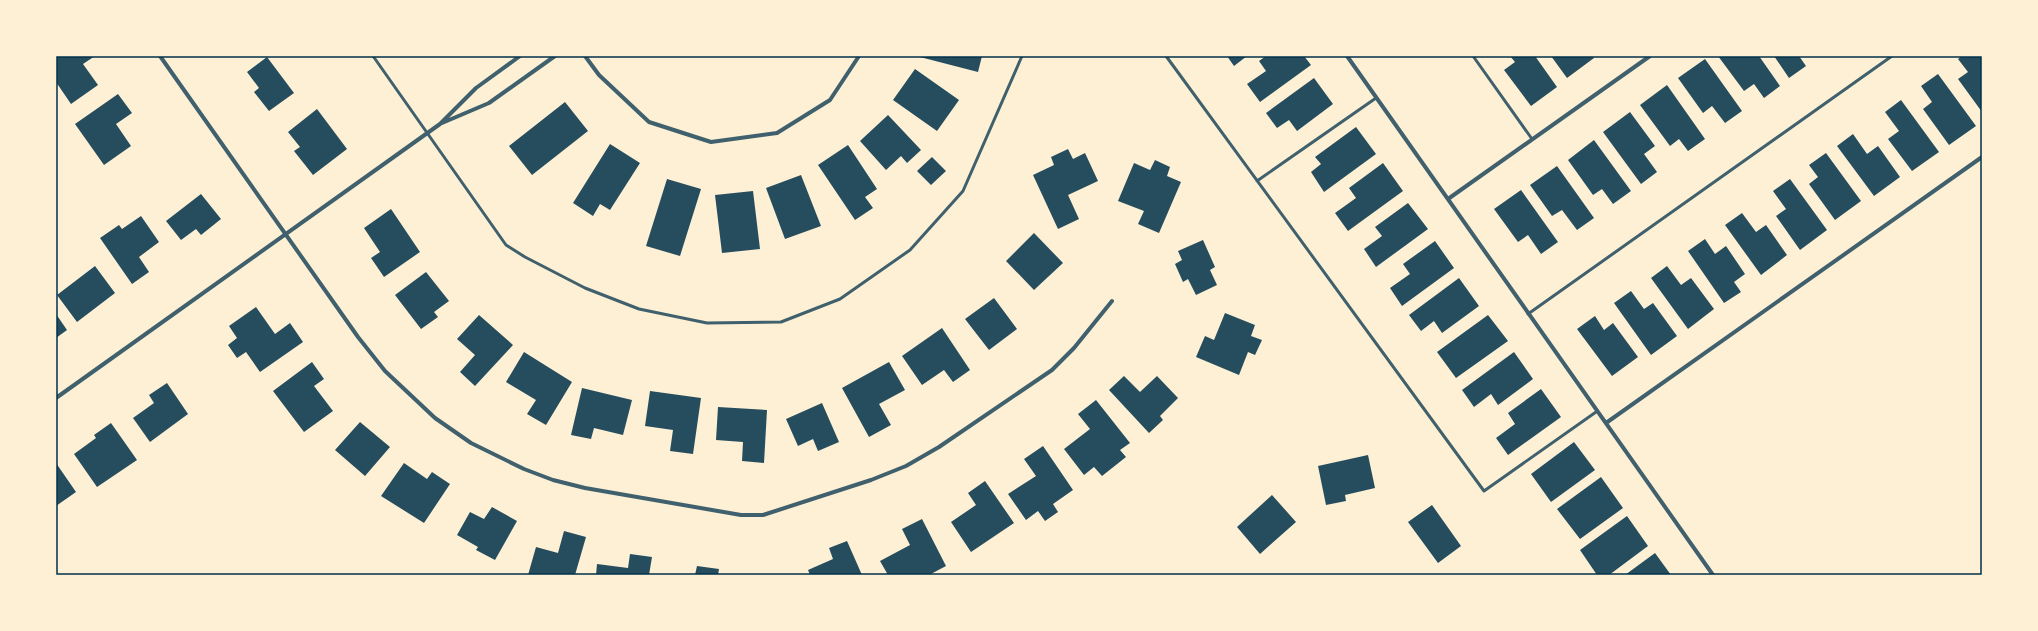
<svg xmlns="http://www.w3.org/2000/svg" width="2038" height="631" viewBox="0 0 2038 631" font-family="'Roboto Condensed',sans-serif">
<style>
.building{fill:#264d5e}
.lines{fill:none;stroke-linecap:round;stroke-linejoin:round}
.service{stroke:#3f606c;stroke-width:3}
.minor{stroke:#3f606c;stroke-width:4}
.neatline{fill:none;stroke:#003049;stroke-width:1.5}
</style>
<rect width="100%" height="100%" fill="#fdf0d5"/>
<path class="building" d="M 59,56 L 95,56 L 83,64 L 98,85 L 71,104 L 56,82 L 56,58 Z
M 916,56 L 982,56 L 978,72 Z
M 1227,56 L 1247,56 L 1234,66 Z
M 1266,56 L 1304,56 L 1311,65 L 1260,102 L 1247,84 L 1266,71 L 1259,61 Z
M 1510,56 L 1535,56 L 1557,87 L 1531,106 L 1504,70 L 1515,62 Z
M 1551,56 L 1592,56 L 1594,58 L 1567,78 Z
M 1718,56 L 1759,56 L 1780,86 L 1764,98 L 1754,84 L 1744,91 Z
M 1774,56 L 1799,56 L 1806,66 L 1789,78 Z
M 1962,56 L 1982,56 L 1982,112 L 1958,79 L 1968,72 L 1958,59 Z
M 267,57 L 294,93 L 269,111 L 254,92 L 259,88 L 247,72 Z
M 1705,59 L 1742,111 L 1725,123 L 1712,106 L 1703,113 L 1678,78 Z
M 915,69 L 959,100 L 937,131 L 893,100 Z
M 1938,74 L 1976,126 L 1949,145 L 1923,109 L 1932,102 L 1921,86 Z
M 1314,78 L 1333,104 L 1297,131 L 1289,120 L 1277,128 L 1266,113 Z
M 1667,85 L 1705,139 L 1688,151 L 1679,139 L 1670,146 L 1640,105 Z
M 118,94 L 132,113 L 116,124 L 131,146 L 104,165 L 75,124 Z
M 1901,100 L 1939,152 L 1912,171 L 1888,139 L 1899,131 L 1885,112 Z
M 565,102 L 588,131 L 532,175 L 509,146 Z
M 317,109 L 347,149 L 313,175 L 294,151 L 300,147 L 288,132 Z
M 1630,112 L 1655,146 L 1644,154 L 1657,172 L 1641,184 L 1603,132 Z
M 888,115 L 921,150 L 907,163 L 901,156 L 886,170 L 860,141 Z
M 1356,127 L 1376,154 L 1324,192 L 1311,172 L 1321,164 L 1315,157 Z
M 1853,134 L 1867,154 L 1878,146 L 1900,177 L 1874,196 L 1837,146 Z
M 1594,140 L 1631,191 L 1613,204 L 1602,189 L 1593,195 L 1568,160 Z
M 610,144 L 640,163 L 610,210 L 600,204 L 593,216 L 573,203 Z
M 848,145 L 877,189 L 865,197 L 873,208 L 855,220 L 818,165 Z
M 1068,149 L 1073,159 L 1085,153 L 1098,181 L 1068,195 L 1079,219 L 1058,229 L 1033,175 L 1054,165 L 1051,157 Z
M 1826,153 L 1861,201 L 1835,220 L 1809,184 L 1818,177 L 1809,165 Z
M 932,157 L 946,171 L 931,185 L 917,171 Z
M 1155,160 L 1170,167 L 1167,176 L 1181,182 L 1159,233 L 1138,224 L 1144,211 L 1118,201 L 1134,163 L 1150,170 Z
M 1383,163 L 1403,191 L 1348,231 L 1335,213 L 1356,198 L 1349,188 Z
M 1557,166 L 1594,218 L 1577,230 L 1562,210 L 1552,216 L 1530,185 Z
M 801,175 L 821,226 L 785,239 L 766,188 Z
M 667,179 L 701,189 L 680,256 L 646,246 Z
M 1790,179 L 1827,230 L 1800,250 L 1776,216 L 1786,209 L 1773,191 Z
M 1521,190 L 1558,242 L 1541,254 L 1528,235 L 1518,242 L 1494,209 Z
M 753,191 L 760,249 L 722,253 L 715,195 Z
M 201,194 L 221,219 L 201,235 L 196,229 L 181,240 L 166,221 Z
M 1408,203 L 1428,229 L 1376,267 L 1364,249 L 1382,236 L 1375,227 Z
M 391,209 L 420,252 L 384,277 L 371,258 L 380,252 L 364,228 Z
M 1742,213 L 1756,232 L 1766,225 L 1787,255 L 1761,275 L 1725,225 Z
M 141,216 L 159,242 L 139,257 L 149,272 L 132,284 L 100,238 L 119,225 L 122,229 Z
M 1034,233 L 1063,263 L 1034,290 L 1006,261 Z
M 1705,239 L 1715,254 L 1726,246 L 1745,274 L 1734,282 L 1741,292 L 1724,303 L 1688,251 Z
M 1203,240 L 1215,267 L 1210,270 L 1217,285 L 1196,295 L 1188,279 L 1183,282 L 1175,264 L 1182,260 L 1178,251 Z
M 1435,241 L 1454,268 L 1402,306 L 1390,288 L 1410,274 L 1403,264 Z
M 95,266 L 115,293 L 77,322 L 57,295 Z
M 1667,266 L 1681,285 L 1691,278 L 1714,309 L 1688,329 L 1651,278 Z
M 426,272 L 449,301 L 434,312 L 438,317 L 421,329 L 395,295 Z
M 1459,278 L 1479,306 L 1442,333 L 1434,321 L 1421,331 L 1409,315 Z
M 1631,291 L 1644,309 L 1653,303 L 1677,336 L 1651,355 L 1614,303 Z
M 994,298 L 1017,329 L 989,350 L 965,319 Z
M 256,307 L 275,334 L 290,323 L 303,342 L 260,372 L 246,352 L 237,358 L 228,345 L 237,338 L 229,326 Z
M 1225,313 L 1255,325 L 1251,336 L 1262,340 L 1255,355 L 1248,352 L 1239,375 L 1196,357 L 1205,336 L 1214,340 Z
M 56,314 L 67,330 L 56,338 Z
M 479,315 L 513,345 L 475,386 L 460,372 L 475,355 L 457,339 Z
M 1488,315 L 1508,341 L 1456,378 L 1437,352 Z
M 1595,316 L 1604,330 L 1613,323 L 1638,357 L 1612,376 L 1577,329 Z
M 942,328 L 970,370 L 953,382 L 944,370 L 922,385 L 902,356 Z
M 524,352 L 572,382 L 546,425 L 527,414 L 536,400 L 506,382 Z
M 1514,352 L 1533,379 L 1498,405 L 1491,394 L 1474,407 L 1462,390 Z
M 312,362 L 324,379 L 314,386 L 333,411 L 304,432 L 273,391 Z
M 889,362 L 905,390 L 879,404 L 891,425 L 869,437 L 842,388 Z
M 1124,376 L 1140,392 L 1157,376 L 1178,398 L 1160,416 L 1163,420 L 1149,433 L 1109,390 Z
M 167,383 L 188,414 L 150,442 L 133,418 L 154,403 L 149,395 Z
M 582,388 L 632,400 L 623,435 L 594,428 L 591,439 L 571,435 Z
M 1541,389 L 1561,417 L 1508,455 L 1496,438 L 1515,424 L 1508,413 Z
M 650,391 L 701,398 L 693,454 L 670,451 L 673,430 L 645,426 Z
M 1096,400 L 1130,443 L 1120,450 L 1126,457 L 1102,476 L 1094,467 L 1084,475 L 1064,449 L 1090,429 L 1078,414 Z
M 822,403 L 839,442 L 818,451 L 813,439 L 798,446 L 786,419 Z
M 718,407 L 767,410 L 764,463 L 742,461 L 743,442 L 716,440 Z
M 360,422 L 390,447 L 365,476 L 335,450 Z
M 111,423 L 137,460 L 97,487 L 74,454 L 96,438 L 94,435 Z
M 1574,442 L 1595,470 L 1551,502 L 1531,474 Z
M 1043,446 L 1073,490 L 1053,504 L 1058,512 L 1045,521 L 1038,511 L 1026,520 L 1008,494 L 1036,476 L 1024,459 Z
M 1368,455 L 1375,488 L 1345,495 L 1346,501 L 1326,505 L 1318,466 Z
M 56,463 L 76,492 L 56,506 Z
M 404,463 L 427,479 L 432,472 L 450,484 L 424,523 L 381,496 Z
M 1601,477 L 1623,508 L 1580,539 L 1557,509 Z
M 985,481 L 1014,523 L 971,552 L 951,522 L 976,505 L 968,493 Z
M 1272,495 L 1296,522 L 1260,554 L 1237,527 Z
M 1432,505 L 1461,546 L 1438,563 L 1408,522 Z
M 492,507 L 517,521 L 495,560 L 476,550 L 478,547 L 457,535 L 470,512 L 484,519 Z
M 1627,516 L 1648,546 L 1609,575 L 1597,575 L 1580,550 Z
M 922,519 L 946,566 L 929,575 L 888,575 L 880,561 L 910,545 L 902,529 Z
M 564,531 L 586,537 L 575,575 L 528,575 L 536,547 L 558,553 Z
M 847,541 L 862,575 L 810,575 L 808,570 L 833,559 L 829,548 Z
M 1655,553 L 1671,575 L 1625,575 Z
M 630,554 L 652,557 L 649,575 L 596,575 L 597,564 L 628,568 Z
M 697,566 L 719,569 L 718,575 L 695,575 Z"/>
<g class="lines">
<path class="service" d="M 373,56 L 506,245 L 525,257 L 585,288 L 639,309 L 707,323 L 781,322 L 840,299 L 910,250 L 963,191 L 1022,56
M 1166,56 L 1484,491 L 1596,412
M 1473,56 L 1532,139
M 1257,181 L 1376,98
M 1528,314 L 1892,56"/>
<path class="minor" d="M 160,56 L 358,337 L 385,371 L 435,418 L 471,443 L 524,469 L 553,480 L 585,488 L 741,515 L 763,515 L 871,480 L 906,466 L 939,447 L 1052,370 L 1074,348 L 1112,301
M 585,56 L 599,75 L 649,122 L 711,142 L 777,133 L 830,100 L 859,56
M 1347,56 L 1713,575
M 442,123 L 489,103 L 555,56
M 1448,199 L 1650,56
M 56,398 L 440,124 L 476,88 L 520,56
M 1606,423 L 1982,157"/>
</g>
<rect width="2038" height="631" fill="none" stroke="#fdf0d5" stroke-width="114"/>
<rect x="57" y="57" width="1924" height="517" class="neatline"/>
</svg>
